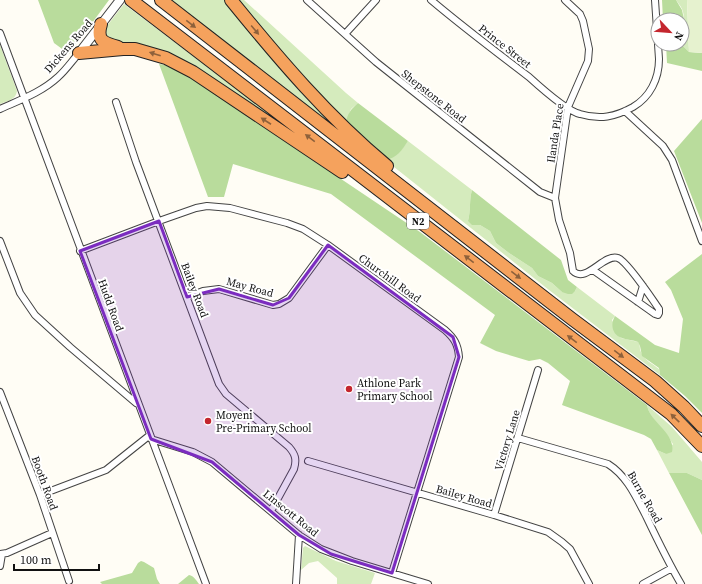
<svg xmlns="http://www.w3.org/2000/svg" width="702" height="584" viewBox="0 0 702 584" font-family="'Source Serif 4',serif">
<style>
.green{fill:#d5ebbd}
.forest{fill:#b9dc9c}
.pitch{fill:#e6f2cf}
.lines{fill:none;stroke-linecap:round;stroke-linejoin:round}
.minor-casing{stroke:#444;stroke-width:8}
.tertiary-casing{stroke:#444;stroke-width:10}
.motorway-casing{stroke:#222;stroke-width:14}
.minor{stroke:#fff;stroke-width:6}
.tertiary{stroke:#fff;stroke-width:8}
.motorway{stroke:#f5a25d;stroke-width:12}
.oneway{fill:#8e613b}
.marked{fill:#7b2cbf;fill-opacity:0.2;stroke:#7b2cbf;stroke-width:3;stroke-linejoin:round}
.poi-dot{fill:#c4262e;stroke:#fff;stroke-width:1.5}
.labels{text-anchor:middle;stroke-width:4;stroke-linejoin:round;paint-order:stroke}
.shield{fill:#fff;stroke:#585858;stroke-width:1}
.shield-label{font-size:10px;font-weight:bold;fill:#111}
.street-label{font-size:11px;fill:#111;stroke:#fff}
.poi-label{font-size:11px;fill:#111;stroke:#fff;text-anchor:start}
</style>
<rect width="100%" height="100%" fill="#fffdf5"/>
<path class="green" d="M 170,0 L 224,0 L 334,124 L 333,126 Z
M 236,0 L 244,0 L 346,93 L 358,103 L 351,109 L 346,123 L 331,109 Z
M 676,0 L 687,0 L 689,52 L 681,44 C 683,36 686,17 682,9 C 680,5 678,3 676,0 Z
M 124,4 L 284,125 L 283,127 L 139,45 L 108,40 L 103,31 Z
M 0,45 L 17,91 C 16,100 7,101 0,104 Z
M 408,141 L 472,190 C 469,200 471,210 468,221 L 480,225 L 490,231 L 496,243 L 509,253 L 532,268 L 538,276 L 552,283 L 562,292 L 575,291 L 577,287 L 615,316 L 612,320 L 621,338 L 638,342 C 641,346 639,349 641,352 C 644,360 653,364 659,369 L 660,375 L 549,290 L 384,159 L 402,149 Z
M 647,405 L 672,427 L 702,462 L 702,480 L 687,473 L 669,473 L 657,450 L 666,454 L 673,444 C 665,430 650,420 647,405 Z
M 305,546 L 336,561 L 375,573 L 371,584 L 337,584 L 337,578 L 318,561 L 309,563 L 301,570 L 303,548 Z"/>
<path class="forest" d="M 38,0 L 109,0 L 69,54 L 54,43 Z
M 662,0 L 676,0 L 682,10 L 685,24 L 682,33 L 682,20 L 663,20 Z
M 666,44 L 681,44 L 689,52 L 702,53 L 702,71 L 667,63 Z
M 159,64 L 165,65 L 185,74 L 420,232 L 647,405 C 650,423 676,433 672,452 L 666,454 L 657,450 L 651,439 L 644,435 L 562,405 L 570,381 L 548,363 L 540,359 L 529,361 L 496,351 L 480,343 L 495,315 L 331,194 L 233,164 L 224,197 L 208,197 Z
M 358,103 L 408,141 C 402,150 396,160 384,159 L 346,123 C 347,114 351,109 358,103 Z
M 702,119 L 702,223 L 674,151 Z
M 472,190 L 561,260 L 568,280 L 577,287 L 575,291 L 572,294 L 568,294 L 562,292 L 552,283 L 538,276 L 532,268 L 509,253 L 496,243 L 490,231 L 480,225 L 472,225 L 468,221 C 471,210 469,200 472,190 Z
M 702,254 L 702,413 L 685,396 L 660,375 L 659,368 L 642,356 L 640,346 L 638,342 C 633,340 627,340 622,338 C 612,335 610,324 615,316 L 655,345 L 679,353 L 683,319 L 671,290 L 665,282 Z
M 669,473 L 687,473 L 702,480 L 702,535 Z
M 141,561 L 144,562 L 154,568 L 157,579 L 160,584 L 102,584 L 100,582 L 132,573 L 138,563 Z
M 189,575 C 194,576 196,580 199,584 L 178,584 Z"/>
<path class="pitch" d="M 687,0 L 702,0 L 702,53 L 689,52 Z"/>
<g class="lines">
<defs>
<path id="minor" d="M 307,0 L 376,62 L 540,192 L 555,198
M 431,0 C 463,27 496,52 529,77 C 540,87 567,111 580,114 C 600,120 615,117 633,107 C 650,97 659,79 659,59 L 655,0
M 565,0 L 580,14 L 583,21 L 589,49 L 588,61 L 568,107 L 555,198 L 559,220 L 570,253 L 573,271 C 586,284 604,253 618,258 C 628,262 652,299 659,309 L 659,313 L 658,315 L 655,314 L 593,270
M 0,33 L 206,584
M 345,34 L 376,0
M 116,102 L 136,162 L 219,384 L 226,394 L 289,447 C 295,454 297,459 294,469 L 271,511
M 0,109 C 20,100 42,92 58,77 C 66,70 72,61 79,53
M 625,111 L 663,146 L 672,160 L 702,241
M 0,241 L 20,293 L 35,315 L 70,347 L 136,403
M 80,251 L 159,221 L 196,208 L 207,206 L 230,208 L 287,223 L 303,229 L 328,245 L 445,330 C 454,338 458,344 459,357 L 392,573
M 187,297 L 203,291 L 219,289 L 273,305 L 279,304 L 289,298 L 328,245
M 638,302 L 643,286
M 0,392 L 40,495 L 69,581
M 518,438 L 608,464 C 627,476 636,497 646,516 C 657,539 668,562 681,584
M 151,439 L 193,452 L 212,462 L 299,535 L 321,549 L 352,561 L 428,584
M 308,461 L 494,515 L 548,532 L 562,542 L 570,549 L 589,584
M 40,495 L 106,470 L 150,435
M 494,515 L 538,370
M 0,554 L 7,553 L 52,533
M 0,566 L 2,554
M 296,584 L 299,535
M 643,584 L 672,568"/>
<path id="tertiary" d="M 79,53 L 120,0"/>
<path id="motorway" d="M 131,0 L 671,414 L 702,446
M 161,0 L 572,319 L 655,381 L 684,407 L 702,426
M 231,0 C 279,59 328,117 387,166
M 101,24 C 96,41 104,43 118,47
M 79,53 L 123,49 L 135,49 L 166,58 L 193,72 L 342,172"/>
</defs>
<use href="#minor" class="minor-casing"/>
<use href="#tertiary" class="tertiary-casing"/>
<use href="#motorway" class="motorway-casing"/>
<use href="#minor" class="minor"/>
<use href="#tertiary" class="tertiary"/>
<use href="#motorway" class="motorway"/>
</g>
<defs><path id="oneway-solid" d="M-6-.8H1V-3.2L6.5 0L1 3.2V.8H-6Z"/></defs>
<g class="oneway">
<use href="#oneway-solid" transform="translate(191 24) rotate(38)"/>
<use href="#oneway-solid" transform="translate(255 30) rotate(50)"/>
<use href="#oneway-solid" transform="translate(155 54) rotate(-162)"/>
<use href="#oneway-solid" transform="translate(266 121) rotate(-147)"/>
<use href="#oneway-solid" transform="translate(310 138) rotate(-143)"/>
<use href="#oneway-solid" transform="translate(469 259) rotate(-142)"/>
<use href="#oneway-solid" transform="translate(516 275) rotate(38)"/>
<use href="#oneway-solid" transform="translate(572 339) rotate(-143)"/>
<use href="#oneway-solid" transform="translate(619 354) rotate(37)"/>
<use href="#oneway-solid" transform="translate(675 418) rotate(-136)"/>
</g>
<path class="marked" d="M 159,221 L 187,297 L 219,289 L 273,305 L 289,298 L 328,245 L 453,337 L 459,357 L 392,573 L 331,554 L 299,535 L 212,462 L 151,439 L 80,251 Z"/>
<g class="poi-dot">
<circle cx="349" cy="389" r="4"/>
<circle cx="208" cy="421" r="4"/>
</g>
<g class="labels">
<rect class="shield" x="407" y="213" width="22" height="16" rx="3"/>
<g class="shield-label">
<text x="418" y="225">N2</text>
</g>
<g class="street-label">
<text transform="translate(68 46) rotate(-49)" y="4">Dickens Road</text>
<text transform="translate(505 46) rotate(38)" y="4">Prince Street</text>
<text transform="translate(434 96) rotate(38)" y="4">Shepstone Road</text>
<text transform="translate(555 133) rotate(-81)" y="4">Ilanda Place</text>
<text transform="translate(390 278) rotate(36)" y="4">Churchill Road</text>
<text transform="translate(250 287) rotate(15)" y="4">May Road</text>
<text transform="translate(195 290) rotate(69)" y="4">Bailey Road</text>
<text transform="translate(111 305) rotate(70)" y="4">Hudd Road</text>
<text transform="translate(507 440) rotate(-73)" y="4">Victory Lane</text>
<text transform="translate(45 483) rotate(70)" y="4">Booth Road</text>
<text transform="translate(464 496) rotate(16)" y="4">Bailey Road</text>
<text transform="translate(645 497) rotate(60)" y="4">Burne Road</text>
<text transform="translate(291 513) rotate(39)" y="4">Linscott Road</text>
</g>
<g class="poi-label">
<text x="357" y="387">Athlone Park<tspan x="357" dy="13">Primary School</tspan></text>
<text x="216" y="419">Moyeni<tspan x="216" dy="13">Pre-Primary School</tspan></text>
</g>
</g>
<g transform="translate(670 32) rotate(116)"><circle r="19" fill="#ffffff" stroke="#a0a0a0"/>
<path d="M0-3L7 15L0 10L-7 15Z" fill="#c4262e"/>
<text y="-6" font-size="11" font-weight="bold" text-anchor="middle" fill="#111111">N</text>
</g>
<path d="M14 564v6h85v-6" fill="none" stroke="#111111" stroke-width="2"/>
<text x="20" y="564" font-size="12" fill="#111111" stroke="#ffffff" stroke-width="3" paint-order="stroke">100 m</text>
</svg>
